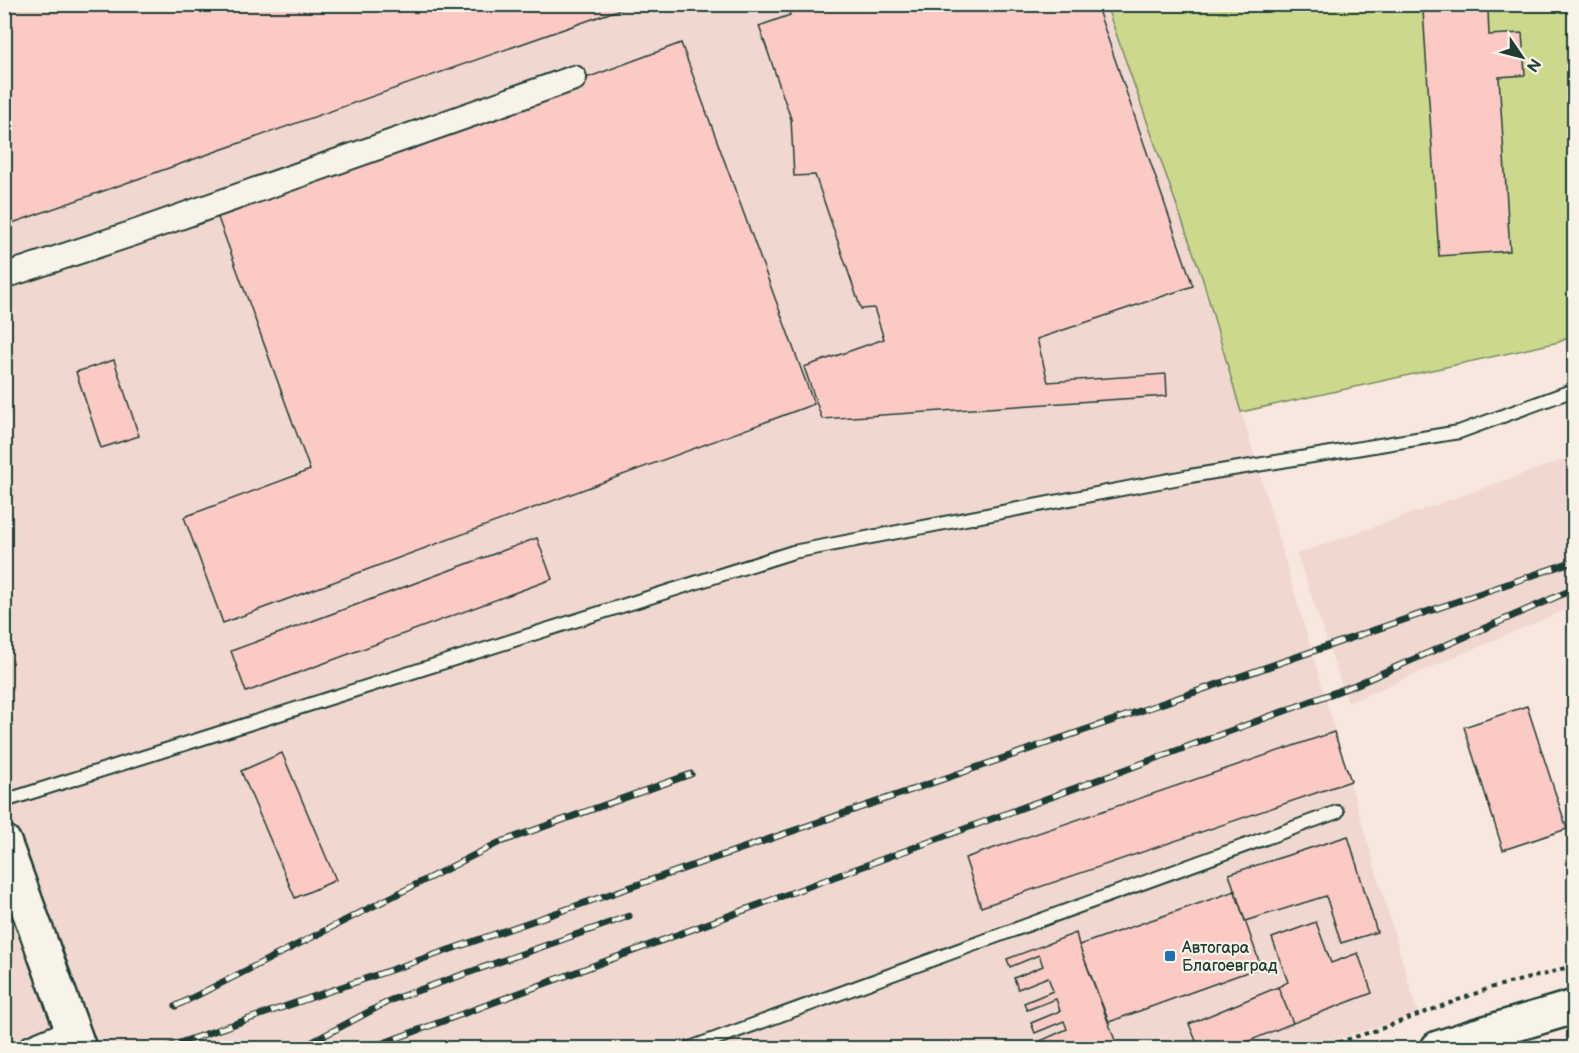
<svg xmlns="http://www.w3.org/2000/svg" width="1579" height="1053" viewBox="0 0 1579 1053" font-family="'Balsamiq Sans',sans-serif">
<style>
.built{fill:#f0d8d0}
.green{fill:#ccd98d;stroke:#768b60;stroke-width:1.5}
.building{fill:#fbcac5;stroke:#1f3d34;stroke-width:1.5}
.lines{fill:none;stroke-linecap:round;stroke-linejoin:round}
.lane-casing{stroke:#1f3d34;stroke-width:16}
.street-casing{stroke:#1f3d34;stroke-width:28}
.secondary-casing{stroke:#1f3d34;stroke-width:38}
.path{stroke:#1f3d34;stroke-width:4;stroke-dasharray:4.5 4.5;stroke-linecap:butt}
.lane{stroke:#f7f3e8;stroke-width:12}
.street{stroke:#f7f3e8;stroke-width:24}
.secondary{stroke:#f7f3e8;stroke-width:33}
.rail-casing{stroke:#1f3d34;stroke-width:7}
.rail{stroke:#f7f3e8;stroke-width:4.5;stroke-dasharray:14;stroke-linecap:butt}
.poi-dot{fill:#1f6fb2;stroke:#f7f3e8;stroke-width:2}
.labels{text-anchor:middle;stroke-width:4.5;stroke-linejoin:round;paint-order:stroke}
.poi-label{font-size:16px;fill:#1f3d34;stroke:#f7f3e8;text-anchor:start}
</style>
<rect width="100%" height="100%" fill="#f8e7de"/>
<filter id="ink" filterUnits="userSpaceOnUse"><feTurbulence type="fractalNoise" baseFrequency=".0167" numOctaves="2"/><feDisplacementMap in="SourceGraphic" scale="12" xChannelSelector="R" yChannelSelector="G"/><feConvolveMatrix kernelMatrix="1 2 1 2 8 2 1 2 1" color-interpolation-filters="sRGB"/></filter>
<g filter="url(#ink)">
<path class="built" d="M 5,5 L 1106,5 L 1203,280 L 1418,1014 L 1309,1048 L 5,1048 Z
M 1574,456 L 1574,606 L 1348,703 L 1297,554 Z"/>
<path class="green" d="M 1106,5 L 1574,5 L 1574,335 L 1559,342 L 1241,412 L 1203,280 Z"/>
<path class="building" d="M 4,4 L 635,4 L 4,226 Z
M 786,4 L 1096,4 L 1193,286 L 1037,339 L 1048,382 L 1166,374 L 1167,396 L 822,419 L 804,367 L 884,339 L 874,308 L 861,309 L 815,175 L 794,176 L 791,119 L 759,26 L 790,15 Z
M 1482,4 L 1520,4 L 1521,9 L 1488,11 L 1489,35 L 1522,33 L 1525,75 L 1499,77 L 1510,251 L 1439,256 L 1423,10 Z
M 681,43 L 814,404 L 223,623 L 184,517 L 310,470 L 217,215 Z
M 114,360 L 139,436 L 101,448 L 76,372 Z
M 537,538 L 552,579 L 246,692 L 231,651 Z
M 1527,706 L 1567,829 L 1503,850 L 1464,727 Z
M 1334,732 L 1351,781 L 981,907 L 965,858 Z
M 282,753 L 336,880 L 295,898 L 241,771 Z
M 1348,836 L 1377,932 L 1341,943 L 1326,896 L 1245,921 L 1229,874 Z
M 1235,891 L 1261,967 L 1109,1022 L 1079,945 Z
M 1316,922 L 1331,963 L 1358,953 L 1372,993 L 1293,1023 L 1278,987 L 1288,982 L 1272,938 Z
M 1076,933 L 1079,945 L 1118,1048 L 1074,1048 L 1072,1044 L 1061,1048 L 1041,1048 L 1038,1042 L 1067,1029 L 1064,1021 L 1035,1033 L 1031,1023 L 1060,1011 L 1056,999 L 1027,1010 L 1024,1003 L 1053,991 L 1048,977 L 1018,989 L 1014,978 L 1043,966 L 1039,955 L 1010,967 L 1007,959 Z
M 1278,987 L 1293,1023 L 1232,1048 L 1199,1048 L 1189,1024 Z"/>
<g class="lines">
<defs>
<path id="lane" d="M 4,801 L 793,552 L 1190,476 L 1459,432 L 1574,390
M 690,1048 L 1337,812"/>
<path id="street" d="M 4,276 L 134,233 L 574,78
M 31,1048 L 72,1031"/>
<path id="secondary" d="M 4,842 L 79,1048
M 1438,1048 L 1475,1036 L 1574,1007"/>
</defs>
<use href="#lane" class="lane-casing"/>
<use href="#street" class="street-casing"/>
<use href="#secondary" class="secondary-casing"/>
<path class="path" d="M 1321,1048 L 1383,1028 L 1493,987 L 1546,974 L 1574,965"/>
<use href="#lane" class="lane"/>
<use href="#street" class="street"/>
<use href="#secondary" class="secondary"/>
<defs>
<path id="rail" d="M 176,1006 L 498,843 L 691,774
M 165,1048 L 1574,561
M 301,1048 L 391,1000 L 629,916
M 370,1048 L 1355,685 L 1574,589"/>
</defs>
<use href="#rail" class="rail-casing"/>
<use href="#rail" class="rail"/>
</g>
</g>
<rect class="poi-dot" x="1164" y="950" width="12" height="12" rx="3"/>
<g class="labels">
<g class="poi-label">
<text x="1182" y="953">Автогара<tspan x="1182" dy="18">Благоевград</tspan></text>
</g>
</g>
<rect width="1579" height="1053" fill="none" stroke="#f7f3e8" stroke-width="24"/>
<rect x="12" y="12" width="1555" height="1029" fill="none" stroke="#1f3d34" stroke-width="2" filter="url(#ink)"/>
<g transform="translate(1522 57) rotate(125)" stroke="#f7f3e8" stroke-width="4.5" paint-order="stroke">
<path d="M0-4.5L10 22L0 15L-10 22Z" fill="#1f3d34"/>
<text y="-9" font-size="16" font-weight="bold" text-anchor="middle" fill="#1f3d34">N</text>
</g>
</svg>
